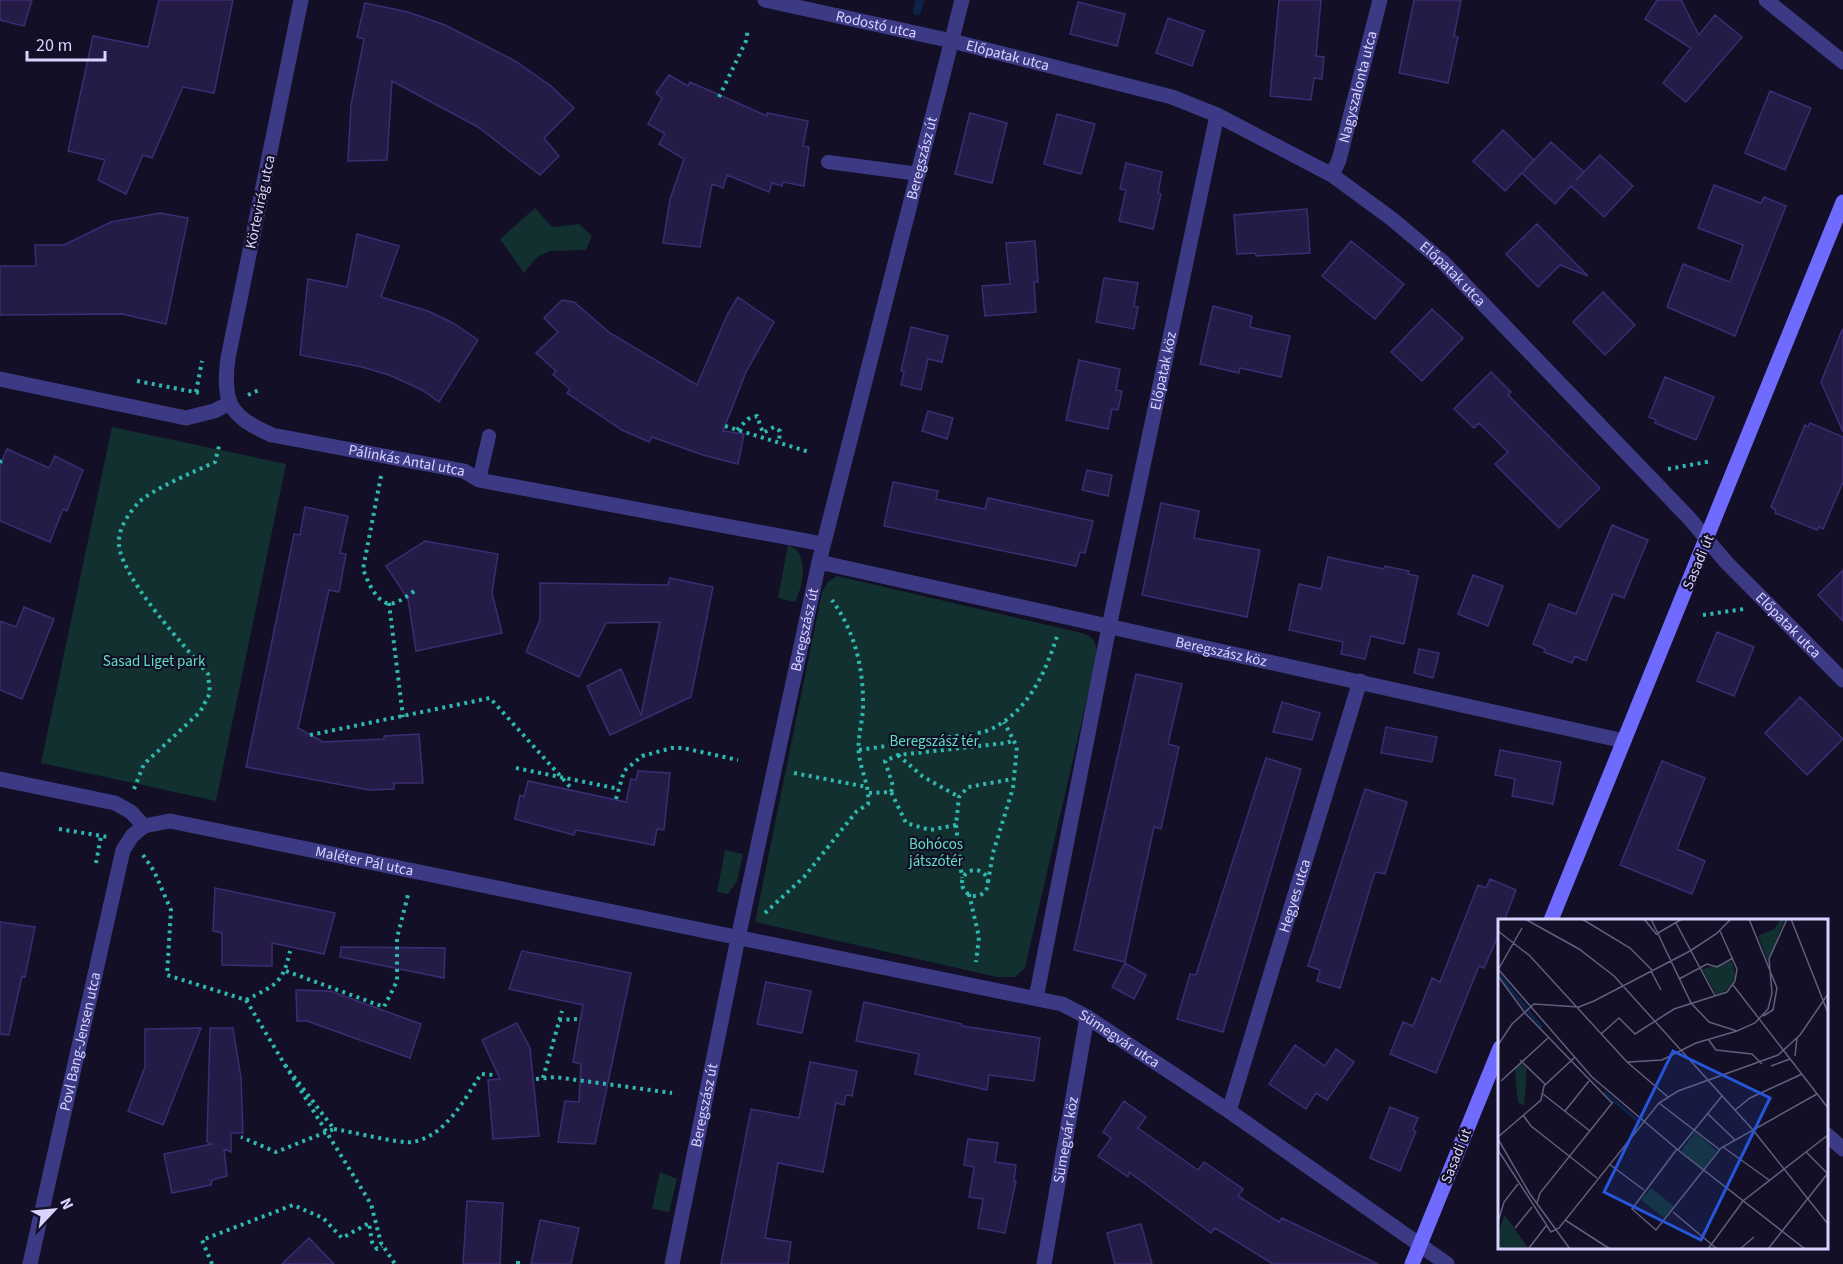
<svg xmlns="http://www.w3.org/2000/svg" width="1843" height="1264" viewBox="0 0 1843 1264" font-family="'Source Sans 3',sans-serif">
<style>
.green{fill:#12302f}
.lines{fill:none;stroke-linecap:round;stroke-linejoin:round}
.stream{stroke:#0c2248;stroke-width:8}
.building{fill:#241b47;stroke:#3b2d73;stroke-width:1.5}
.path{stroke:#2fb8b0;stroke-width:4;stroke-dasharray:3 4.5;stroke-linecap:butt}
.lane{stroke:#3d3a85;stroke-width:14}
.street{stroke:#3d3a85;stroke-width:15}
.secondary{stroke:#6f6bff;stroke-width:15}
.path-bridge{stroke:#2fb8b0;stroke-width:4;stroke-dasharray:3 4.5;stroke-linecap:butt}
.labels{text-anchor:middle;stroke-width:4.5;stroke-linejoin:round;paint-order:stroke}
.street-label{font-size:15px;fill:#d9d4ff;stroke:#130f26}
.park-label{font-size:15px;fill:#5fe0c0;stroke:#130f26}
.inset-river{fill:none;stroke:#0c2248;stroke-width:3}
.inset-road{fill:none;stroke:#625e7d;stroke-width:1.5}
.view{fill:#2655da;fill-opacity:0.15;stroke:#2655da;stroke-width:3}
.inset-edge{fill:none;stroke:#d9d4ff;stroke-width:3}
</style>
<rect width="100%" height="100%" fill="#130f26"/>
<path class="green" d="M 535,208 L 552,227 L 579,224 L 592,236 L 586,250 L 550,251 L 537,257 L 524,273 L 500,239 Z
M 112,427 L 286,464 L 216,801 L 41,763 Z
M 788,545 C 810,552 803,587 795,602 L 778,598 Z
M 837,576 L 1082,633 C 1094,637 1097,643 1097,655 L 1025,968 L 1015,977 L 997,977 L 755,922 L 822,592 L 828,582 Z
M 725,850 L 743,854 L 737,881 L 728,894 L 717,892 Z
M 660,1172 L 677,1179 L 669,1212 L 652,1209 Z"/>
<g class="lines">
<path class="stream" d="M 917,11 L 920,0"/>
</g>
<path class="building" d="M 0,0 L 32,0 L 24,26 L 0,20 Z
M 159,0 L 233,0 L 214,93 L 183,87 L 152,158 L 143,155 L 126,194 L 98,180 L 105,160 L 68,151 L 93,36 L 148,47 Z
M 1279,0 L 1321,0 L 1316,56 L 1324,57 L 1322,79 L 1314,78 L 1311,100 L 1270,96 Z
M 1414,0 L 1461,0 L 1454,36 L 1458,37 L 1448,83 L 1399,73 Z
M 1657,0 L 1681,0 L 1699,35 L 1715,15 L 1742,37 L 1686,102 L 1663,83 L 1691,48 L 1645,19 Z
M 1078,2 L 1125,14 L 1117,46 L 1070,34 Z
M 365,3 L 408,12 L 445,25 L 515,61 L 551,86 L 574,108 L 544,138 L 559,156 L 540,175 L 478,127 L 392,81 L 387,160 L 348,161 L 351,105 L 364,39 L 357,37 Z
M 1168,18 L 1204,31 L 1192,66 L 1156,53 Z
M 669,75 L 688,86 L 690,82 L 767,116 L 767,113 L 808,121 L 803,146 L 809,147 L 804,186 L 783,182 L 782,186 L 772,183 L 769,192 L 727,175 L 723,188 L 712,184 L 700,247 L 663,243 L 670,199 L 684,159 L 659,144 L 665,134 L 648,124 L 662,98 L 656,93 Z
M 1770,91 L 1811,108 L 1785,170 L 1745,153 Z
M 970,113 L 1007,123 L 992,183 L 955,174 Z
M 1057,114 L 1095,124 L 1081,174 L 1044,164 Z
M 1503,130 L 1534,160 L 1505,191 L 1473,161 Z
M 1551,142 L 1584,172 L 1576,180 L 1600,155 L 1633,186 L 1604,217 L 1571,186 L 1555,204 L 1522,173 Z
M 1126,163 L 1162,172 L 1158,193 L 1161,194 L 1153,229 L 1119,221 L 1126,190 L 1120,189 Z
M 1714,185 L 1761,203 L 1764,197 L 1786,206 L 1735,336 L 1667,307 L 1683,264 L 1730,282 L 1743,245 L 1698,228 Z
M 1307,209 L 1310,253 L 1256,256 L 1255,253 L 1237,254 L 1234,215 Z
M 160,213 L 188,218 L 166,324 L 122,314 L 0,315 L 0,266 L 36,266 L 35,245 L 64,245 L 111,222 Z
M 1537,224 L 1588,276 L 1560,265 L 1538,287 L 1506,254 Z
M 357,234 L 399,246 L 381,297 L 428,311 L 453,323 L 478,340 L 439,402 L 422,390 L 389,375 L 362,367 L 300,355 L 308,279 L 347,287 Z
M 1035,241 L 1038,282 L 1034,282 L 1036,312 L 985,316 L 982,286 L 1010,284 L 1006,243 Z
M 1351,241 L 1404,284 L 1375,319 L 1322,276 Z
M 1104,278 L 1138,283 L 1134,306 L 1138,307 L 1134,329 L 1096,322 Z
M 1603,292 L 1635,325 L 1605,355 L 1573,322 Z
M 738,297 L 774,322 L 746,372 L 723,431 L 744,434 L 738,464 L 703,455 L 652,437 L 649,442 L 622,430 L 567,393 L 570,389 L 553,375 L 556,371 L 536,353 L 558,332 L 544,318 L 562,300 L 574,302 L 610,333 L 697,385 L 727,315 Z
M 1213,306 L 1252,316 L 1250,327 L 1290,336 L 1281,377 L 1240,368 L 1239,373 L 1200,364 Z
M 1432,309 L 1463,338 L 1422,381 L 1391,352 Z
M 911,327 L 948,336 L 942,362 L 928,359 L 921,390 L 901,385 L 904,372 L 901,371 Z
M 1842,330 L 1843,331 L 1843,432 L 1821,382 Z
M 1079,360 L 1120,369 L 1116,390 L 1122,391 L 1118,410 L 1112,409 L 1108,429 L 1066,420 Z
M 1491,372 L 1511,392 L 1508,395 L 1600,488 L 1559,528 L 1495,464 L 1508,452 L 1479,423 L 1474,428 L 1454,409 Z
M 1665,377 L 1714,397 L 1696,440 L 1655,423 L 1656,420 L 1649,417 Z
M 928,411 L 953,418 L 947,439 L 922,431 Z
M 1810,423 L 1843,437 L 1843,482 L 1823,529 L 1819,527 L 1817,530 L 1775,513 L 1776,510 L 1771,507 L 1805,425 L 1808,427 Z
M 7,449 L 49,468 L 55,456 L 83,470 L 67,511 L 63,509 L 50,542 L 0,521 L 0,466 Z
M 1087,470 L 1112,475 L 1108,496 L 1082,490 Z
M 893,482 L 938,491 L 936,499 L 985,509 L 988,498 L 1093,521 L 1085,553 L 1080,552 L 1076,566 L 884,526 Z
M 1161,503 L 1199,511 L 1194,538 L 1260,550 L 1247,617 L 1142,595 Z
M 305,507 L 348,516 L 340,553 L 346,554 L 339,592 L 329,590 L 298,728 L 323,742 L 384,739 L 384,736 L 419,734 L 423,783 L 394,783 L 394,789 L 369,790 L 246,767 L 294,534 L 300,535 Z
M 1612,525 L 1648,540 L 1624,598 L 1613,594 L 1586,661 L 1575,656 L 1572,663 L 1544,652 L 1545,649 L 1533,644 L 1549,604 L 1576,614 Z
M 425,541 L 498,554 L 492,593 L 502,633 L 416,651 L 408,599 L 386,566 Z
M 1328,557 L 1384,569 L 1385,566 L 1409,571 L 1408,574 L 1418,576 L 1404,644 L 1371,636 L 1365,659 L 1341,654 L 1343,642 L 1289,630 L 1299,584 L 1321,589 Z
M 1843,570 L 1843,621 L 1818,595 Z
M 1473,575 L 1503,586 L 1488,626 L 1458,614 Z
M 670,578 L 713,587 L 691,697 L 610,735 L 587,686 L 621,669 L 641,715 L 660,622 L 606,623 L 579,677 L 526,652 L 540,620 L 540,583 L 668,585 Z
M 24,607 L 54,619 L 22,699 L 0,690 L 0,621 L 16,627 Z
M 1717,632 L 1754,647 L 1734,696 L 1697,681 Z
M 1419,649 L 1439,653 L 1433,678 L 1414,673 Z
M 1136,674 L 1182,684 L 1168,744 L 1179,747 L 1161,829 L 1154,827 L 1125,962 L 1074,950 Z
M 1800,697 L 1843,739 L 1807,775 L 1765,733 Z
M 1282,702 L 1320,713 L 1312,740 L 1273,732 Z
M 1386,727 L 1437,737 L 1432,762 L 1381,753 Z
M 1500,750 L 1561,762 L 1553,804 L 1512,796 L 1515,779 L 1495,775 Z
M 1266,758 L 1301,769 L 1223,1032 L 1177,1019 L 1190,974 L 1196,975 Z
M 1662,761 L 1705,778 L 1677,849 L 1705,861 L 1692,894 L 1620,865 Z
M 638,771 L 670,773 L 664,830 L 657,829 L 654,845 L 576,830 L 574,835 L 515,819 L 520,795 L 524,797 L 528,781 L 626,802 L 631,779 L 636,780 Z
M 1365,789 L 1407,802 L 1385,874 L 1375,872 L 1340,988 L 1317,981 L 1320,970 L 1308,966 Z
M 1490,879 L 1516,890 L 1504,921 L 1500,921 L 1500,931 L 1484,968 L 1479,966 L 1436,1073 L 1390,1054 L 1403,1022 L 1413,1026 L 1432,978 L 1440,982 L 1478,885 L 1486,888 Z
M 215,888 L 335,913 L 324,954 L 272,943 L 272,966 L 222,965 L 222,933 L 213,931 Z
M 0,922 L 35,927 L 25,977 L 22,976 L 9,1035 L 0,1034 Z
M 341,947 L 445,948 L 444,978 L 340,957 Z
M 522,951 L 631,973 L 595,1144 L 558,1142 L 565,1101 L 579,1102 L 581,1064 L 573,1062 L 583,1005 L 509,989 Z
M 1125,963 L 1146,975 L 1134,999 L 1112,987 Z
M 766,982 L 811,991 L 802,1033 L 757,1024 Z
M 296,990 L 330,991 L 421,1024 L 410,1058 L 307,1021 L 297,1021 Z
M 864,1002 L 962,1024 L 962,1026 L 1040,1038 L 1034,1081 L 989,1075 L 987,1090 L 915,1074 L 919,1054 L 856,1041 Z
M 517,1023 L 530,1048 L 539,1136 L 493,1139 L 488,1080 L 500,1079 L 482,1040 Z
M 201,1028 L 163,1125 L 128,1111 L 145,1067 L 145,1029 Z
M 210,1028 L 233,1028 L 241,1078 L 243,1133 L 231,1133 L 231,1152 L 224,1149 L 227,1176 L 212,1180 L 211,1185 L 172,1193 L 164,1154 L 212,1144 L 207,1142 Z
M 1295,1045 L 1325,1066 L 1336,1049 L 1354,1062 L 1327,1100 L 1316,1093 L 1306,1109 L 1269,1084 Z
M 810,1062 L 857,1071 L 852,1096 L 846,1095 L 844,1105 L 836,1103 L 823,1172 L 778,1163 L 765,1238 L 791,1242 L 788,1264 L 721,1264 L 751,1109 L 799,1118 Z
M 1124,1101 L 1146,1117 L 1138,1128 L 1198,1170 L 1204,1162 L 1243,1189 L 1238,1196 L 1279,1222 L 1282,1218 L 1378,1264 L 1273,1264 L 1215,1228 L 1211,1233 L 1129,1172 L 1128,1177 L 1098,1156 L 1111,1138 L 1103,1132 Z
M 1390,1107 L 1418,1118 L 1413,1130 L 1416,1131 L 1400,1171 L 1370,1158 Z
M 968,1139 L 998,1143 L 995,1162 L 1016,1165 L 1014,1181 L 1016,1181 L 1005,1233 L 978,1228 L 983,1199 L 969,1197 L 974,1167 L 964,1165 Z
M 467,1201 L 503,1203 L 500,1264 L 463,1264 Z
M 540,1220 L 579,1228 L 571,1264 L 531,1264 Z
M 1141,1224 L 1152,1264 L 1115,1264 L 1107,1233 Z
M 309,1238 L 334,1264 L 282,1264 Z"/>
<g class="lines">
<path class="path" d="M 719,97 L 746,41 L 748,29
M 137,381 L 200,393
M 196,392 L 202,361
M 248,395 L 261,389
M 725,426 L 809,452
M 737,430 L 748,419 L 757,416 L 763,433 L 774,427 L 780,431 L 779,442
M 0,462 L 2,461
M 1668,469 L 1712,461
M 381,476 L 363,569 C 367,580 378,608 394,603 C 401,601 410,594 416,590
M 389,603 L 403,717
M 1703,615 L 1744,609
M 310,735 L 490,698 L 572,789
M 859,750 L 984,732 C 1025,717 1045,675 1057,636
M 898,755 L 922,776 L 959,797
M 516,768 L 619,789
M 794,773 L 867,787
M 134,789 L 144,764 L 200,712 L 210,693 L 208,674 C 186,647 115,573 119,539 C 120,526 130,512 138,503 C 152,489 196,471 215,462 L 220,442
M 891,792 L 893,786 L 885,761 L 898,755 L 1006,743 L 1014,740
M 869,793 L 891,792 L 906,823 L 930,830 L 956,825 L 959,797 L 968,787 L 1013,779
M 616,799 L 624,771 L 642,756 L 672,748 L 683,748 L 738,760
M 956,825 L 962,878
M 59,829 L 108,837
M 143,855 L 154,871 L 171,910 L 167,975 L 246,1000 L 285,1065 L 334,1129 L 276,1152 L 241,1137
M 96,863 L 101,836
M962 883a13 13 0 1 1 26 0a13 13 0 1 1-26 0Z
M 988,882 L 993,853 L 1013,788 L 1017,747 L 1004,722
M 969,894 L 979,937 L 976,962
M 765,913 L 804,877 L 856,812 L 868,804 C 870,787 861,771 859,755 C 857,739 862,724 863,709 C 864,669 855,632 832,600
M 286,971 L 384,1007 L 397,981 L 397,938 L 408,895
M 246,1000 C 275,985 283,984 290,951
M 559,1020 L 577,1019
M 543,1078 L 562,1011
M 536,1079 L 555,1077 L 672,1093
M 334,1129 C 348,1131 401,1144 412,1142 C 445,1137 464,1100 481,1074 L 494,1075
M 212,1264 L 202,1240 L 293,1205 L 323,1218 L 342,1238 L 369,1223 L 372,1242 L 377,1249 L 382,1246
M 518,1264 L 518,1259"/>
<path class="lane" d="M 828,162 L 919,174
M 479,480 L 489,436"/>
<g class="street">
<path id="s1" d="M 301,0 L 228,358 C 222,403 230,417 272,435 L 464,471 L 479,480 L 823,544"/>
<path id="s2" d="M 765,0 L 952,41 L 1172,97 L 1217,115 L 1332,175 L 1392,219 L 1443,262 L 1689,518 L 1726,562 L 1843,680"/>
<path d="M 1766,0 L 1843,62"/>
<path id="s3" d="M 1332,175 L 1339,160 L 1380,0"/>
<path d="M 0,379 L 186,418 L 214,411 L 230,403"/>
<path id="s4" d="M 819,562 L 1624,741"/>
<path d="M 0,779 L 115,803 L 131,812 L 144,826"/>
<path id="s5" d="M 144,826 L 170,821 L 1062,1004 L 1087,1017 L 1229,1111 L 1447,1264"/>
<path id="s6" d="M 1036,998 L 1109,627 L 1217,115"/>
<path id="s7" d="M 1229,1111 L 1360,681"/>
<path d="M 1826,1134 L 1843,1149"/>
<path id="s8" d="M 30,1264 L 123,850 L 132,836 L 144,826"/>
<path id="s9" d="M 672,1264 L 738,938 L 819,562 L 962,0"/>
<path id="s10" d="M 1044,1264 L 1087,1017"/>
</g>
<path class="secondary" d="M 1551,920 L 1843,202
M 1412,1264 L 1500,1048"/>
<path class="path-bridge" d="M 285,1065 L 371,1204 L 381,1243 L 395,1264"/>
</g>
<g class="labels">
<g class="street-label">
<text dy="5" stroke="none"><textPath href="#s2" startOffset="114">Rodostó utca</textPath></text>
<text dy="5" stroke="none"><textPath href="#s2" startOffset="249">Előpatak utca</textPath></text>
<text dy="5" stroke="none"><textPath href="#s3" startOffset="92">Nagyszalonta utca</textPath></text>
<text dy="5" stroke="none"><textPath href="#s9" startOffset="1134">Beregszász út</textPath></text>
<text transform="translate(260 202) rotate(-78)" y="5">Körtevirág utca</text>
<text dy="5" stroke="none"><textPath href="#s2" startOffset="753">Előpatak utca</textPath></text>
<text dy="5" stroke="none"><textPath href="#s6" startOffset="640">Előpatak köz</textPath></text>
<text dy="5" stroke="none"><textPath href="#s1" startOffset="602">Pálinkás Antal utca</textPath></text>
<text transform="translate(1698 562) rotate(-67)" y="5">Sasadi út</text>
<text dy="5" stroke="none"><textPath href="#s2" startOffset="1239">Előpatak utca</textPath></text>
<text dy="5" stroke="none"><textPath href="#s9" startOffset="648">Beregszász út</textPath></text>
<text dy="5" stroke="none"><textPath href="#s4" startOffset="412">Beregszász köz</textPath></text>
<text dy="5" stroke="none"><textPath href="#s5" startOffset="225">Maléter Pál utca</textPath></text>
<text dy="5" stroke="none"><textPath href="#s7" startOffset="225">Hegyes utca</textPath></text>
<text dy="5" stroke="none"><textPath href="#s5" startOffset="1004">Sümegvár utca</textPath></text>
<text dy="5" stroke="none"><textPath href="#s8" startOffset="228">Povl Bang-Jensen utca</textPath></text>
<text dy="5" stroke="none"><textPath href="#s9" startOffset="162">Beregszász út</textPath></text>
<text dy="5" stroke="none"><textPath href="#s10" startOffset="126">Sümegvár köz</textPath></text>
<text transform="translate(1456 1156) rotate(-68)" y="5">Sasadi út</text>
</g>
<g class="park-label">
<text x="154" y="666">Sasad Liget park</text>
<text x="934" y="746">Beregszász tér</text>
<text x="936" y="849">Bohócos<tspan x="936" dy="17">játszótér</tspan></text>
</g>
</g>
<g transform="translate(1498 919)">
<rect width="330" height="330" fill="#130f26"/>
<path d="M 283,0 L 286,1 L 270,43 L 260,17 L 276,10 ZM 234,42 L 238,58 L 229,71 L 218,76 L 204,50 ZM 24,145 L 29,150 L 26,187 L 20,183 L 18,164 L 17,148 ZM 197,213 L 219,232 L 205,250 L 183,232 ZM 153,269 L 176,287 L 166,299 L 143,281 ZM 6,296 L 11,302 L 31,330 L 2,330 L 0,317 Z" fill="#12302f"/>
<path class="inset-river" d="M 0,54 L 44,109M 106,173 L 141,203"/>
<path class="inset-road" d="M 27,0 L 81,30 L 116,57 L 255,211 L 330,305M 84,0 L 132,29 L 154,51M 146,0 L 159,16M 153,0 L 193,84 L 211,103 L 239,112 L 257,104 L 270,90 L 274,74 L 271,40 L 289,0M 251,0 L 279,69 L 275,91 L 265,97M 293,0 L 330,94M 178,4 L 217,77M 0,12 L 32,37 L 129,143 L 170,178M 160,14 L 184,0M 0,50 L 94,158 L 180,231 L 307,330M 0,51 L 24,9M 153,52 L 163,71M 0,57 L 27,94 L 114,184M 181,60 L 209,45 L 219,48 L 235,39M 235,66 L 330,189M 103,115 L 121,99 L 137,115 L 176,90 L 229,73 L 237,62 L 239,50 L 222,12M 210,120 L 218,131 L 254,135 L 264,145M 0,126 L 14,105 L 36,85 L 81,88 L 96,82 L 192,32 L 218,15 L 233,0M 297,137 L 299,119M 22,141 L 47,165M 130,143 L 164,141 L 198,124 L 239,112M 273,147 L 292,140M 3,162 L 50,119M 45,175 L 92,212M 161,184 L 222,231M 237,191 L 252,179 L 304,155M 67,192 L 91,162M 209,194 L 237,221M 25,196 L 33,207 L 99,259M 0,218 L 43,181 L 46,167 L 76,139M 0,220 L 32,275 L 72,330M 225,228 L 271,261M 179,230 L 134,290 L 158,311 L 223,229 L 319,175M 0,231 L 53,313 L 61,309 L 161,184 L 180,172 L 280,136 L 302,116 L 330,75M 180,231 L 224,177M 308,233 L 330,255M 111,245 L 146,271M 39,284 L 42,274 L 115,183M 175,293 L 219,330M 67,301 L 112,330M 0,303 L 6,283 L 20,265M 17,309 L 34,288M 31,329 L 48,307M 210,330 L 245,282 L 330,216M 242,330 L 256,318M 270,330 L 330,254"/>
<path class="view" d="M 175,132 L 272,179 L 203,321 L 106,273 Z"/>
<rect width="330" height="330" class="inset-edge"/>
</g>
<g transform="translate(54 1210) rotate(64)" stroke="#130f26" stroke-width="4.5" paint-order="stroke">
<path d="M0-4.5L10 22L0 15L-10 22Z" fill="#d9d4ff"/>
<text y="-9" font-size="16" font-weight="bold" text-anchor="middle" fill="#d9d4ff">N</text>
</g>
<path d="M27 51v9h78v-9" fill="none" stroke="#d9d4ff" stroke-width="3"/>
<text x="36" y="51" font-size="18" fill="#d9d4ff" stroke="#130f26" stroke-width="4.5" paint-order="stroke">20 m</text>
</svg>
